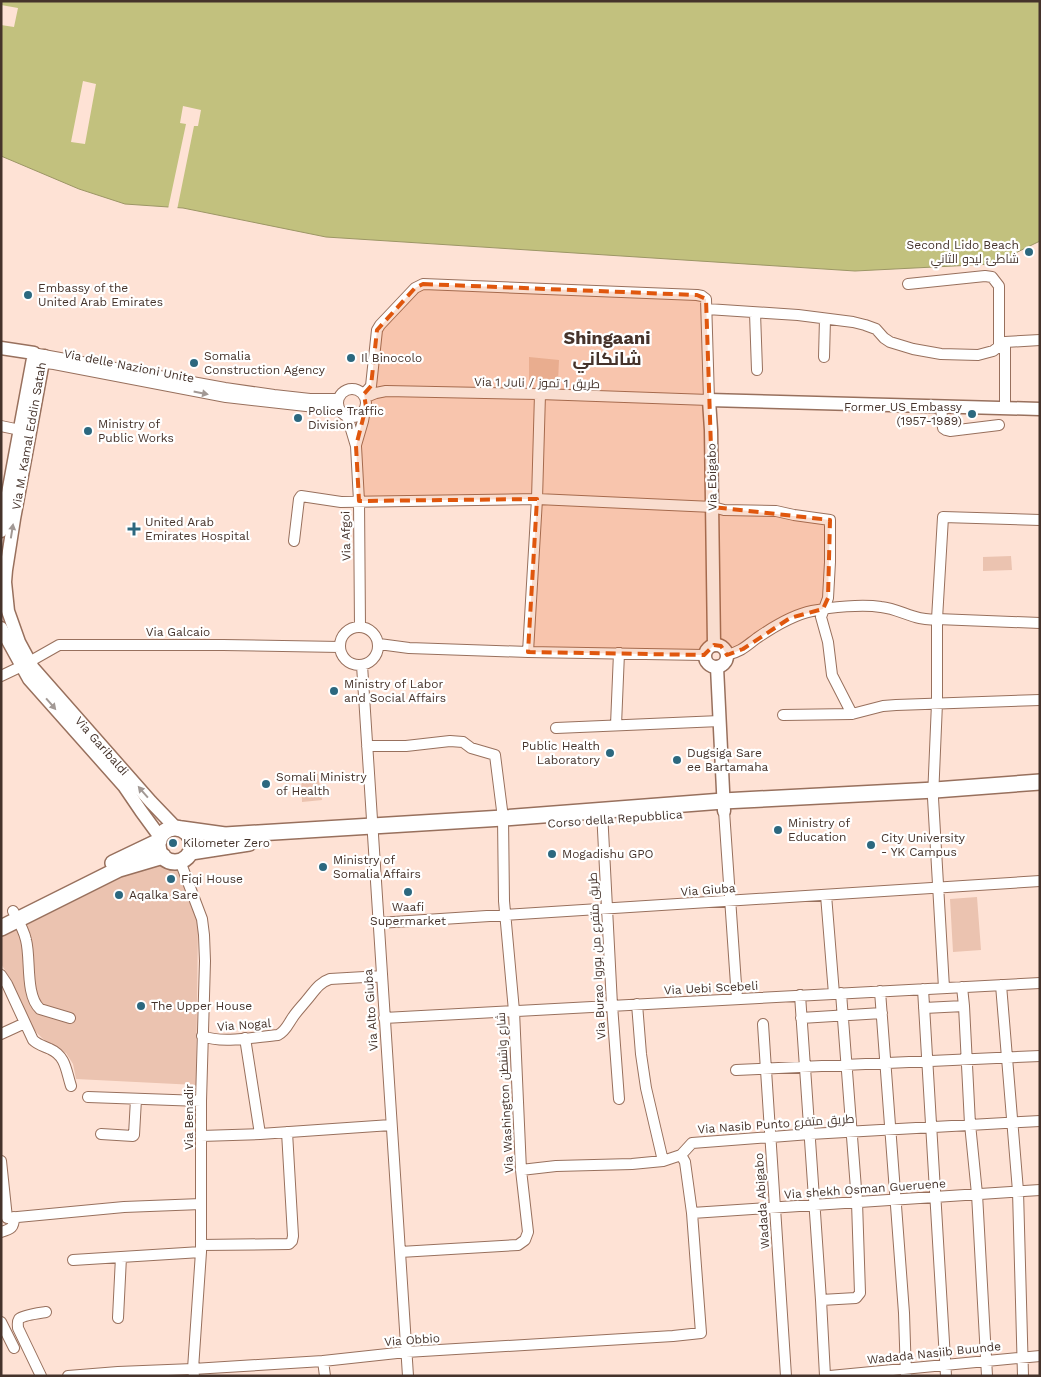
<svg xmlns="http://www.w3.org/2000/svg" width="1041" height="1377" viewBox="0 0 1041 1377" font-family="'Work Sans',Cairo,sans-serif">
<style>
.green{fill:#ebc3b0}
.water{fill:#c2c17e;stroke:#9c9665}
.pier{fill:#fee2d5}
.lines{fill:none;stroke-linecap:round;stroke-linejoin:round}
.minor-casing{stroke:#98705d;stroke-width:12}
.major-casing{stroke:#98705d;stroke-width:15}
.highway-casing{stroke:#98705d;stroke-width:18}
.minor{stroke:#fff;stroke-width:10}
.major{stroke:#fff;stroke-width:12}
.highway{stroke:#fff;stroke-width:15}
.oneway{fill:#a29995}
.marked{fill:#e0570e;fill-opacity:0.2;stroke:#e0570e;stroke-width:4;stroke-dasharray:10 6;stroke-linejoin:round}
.poi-dot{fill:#2c687f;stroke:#fff;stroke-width:2}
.labels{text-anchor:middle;stroke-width:4.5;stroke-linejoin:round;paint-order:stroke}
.poi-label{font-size:12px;fill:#45332b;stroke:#fff;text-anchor:start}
.street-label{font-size:12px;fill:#45332b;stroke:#fff}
.district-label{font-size:18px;font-weight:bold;fill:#45332b;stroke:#fff}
</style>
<rect width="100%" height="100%" fill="#fee2d5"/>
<path class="green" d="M 529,357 L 559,360 L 558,382 L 529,381 Z
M 1011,556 L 1012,570 L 983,571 L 983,557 Z
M 318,774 L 322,800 L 302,802 L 301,775 Z
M 164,863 L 177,866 L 196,911 L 198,926 L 196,1085 L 76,1079 L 73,1064 L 66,1053 L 46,1042 L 35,1031 L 28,1021 L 12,981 L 1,964 L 1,935 L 120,875 Z
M 977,897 L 981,950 L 953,952 L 950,899 Z"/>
<path class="water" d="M 1,1 L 1040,1 L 1040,241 L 993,264 L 855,271 L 326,237 L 183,208 L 125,204 L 79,189 L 1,156 Z"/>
<path class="pier" d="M 1,5 L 18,8 L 14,27 L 1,25 Z
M 83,81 L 96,84 L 85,144 L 71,142 Z
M 183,106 L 201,110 L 198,126 L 194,126 L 177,210 L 168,209 L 186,124 L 180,123 Z"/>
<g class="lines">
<defs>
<path id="minor" d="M 908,284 L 985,276 L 992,277 L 999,286 L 999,347
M 707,309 L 798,315 L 853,322 L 865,325 L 876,329 L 884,338 L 890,342 L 913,349 L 941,354 L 978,355 L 993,351 L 1005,342 L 1040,340
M 755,313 L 757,370
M 38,354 L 225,388 L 274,395 L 310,399 L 338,399
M 824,357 L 825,319
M 36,362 L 54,364 L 226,397 L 315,407 L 335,407 L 339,408
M338 403a14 14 0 1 1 28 0a14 14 0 1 1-28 0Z
M 364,394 L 371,386 L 377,330 L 380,325 L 415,288 L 423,284 L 697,295 L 702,296 L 706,299 L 709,400 L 540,394 L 386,391 L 376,393 L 366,397
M 941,407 L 943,428 L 946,430 L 950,431 L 999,425
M 1005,408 L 1005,342
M 347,416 L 356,446 L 359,501 L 360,627
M 1,426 L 20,430
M 356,445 L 363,421 L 365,410
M 294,541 L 299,499 L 301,496 L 341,502 L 537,499 L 713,507 L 724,510 L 776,511 L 794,515 L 830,520 L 830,562 L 828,598 L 821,617 L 828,642 L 832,675 L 852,714
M340 646a19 19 0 1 1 38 0a19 19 0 1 1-38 0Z
M 379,644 L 409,648 L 528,652 L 704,655
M 528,652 L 537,499 L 540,394
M 727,655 C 742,651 745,647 757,638 C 773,627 792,615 812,611 C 831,607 862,604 881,607 C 901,609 916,622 937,619 L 1040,623
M 362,665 L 408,1376
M 1,676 L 22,666 L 59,645 L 223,645 L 340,647
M 783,715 L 852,714 L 883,706 L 896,705 L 1040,700
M 616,725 L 619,653
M 556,728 L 720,721
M 367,746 L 406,746 L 450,741 L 463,742 L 471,748 L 495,755 L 503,818 L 504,901 L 514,1011 L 521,1170 L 528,1232 L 525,1240 L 518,1245 L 400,1252
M 602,811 L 612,1005 L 619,1099
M 724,811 L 737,999
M 180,861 L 202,919 L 204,935 L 205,961 L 201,1101 L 201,1252 L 193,1369 L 194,1376
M 826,895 L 834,994
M 13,911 C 18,920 24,930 26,940 C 31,959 25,995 40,1009 L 70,1018
M 378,923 L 1040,881
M 1,975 L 7,984 L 33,1040 C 38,1045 44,1046 50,1049 C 66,1056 66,1071 71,1086
M 1001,985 L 1018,1191 L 1023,1376
M 944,988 L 933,798 L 937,703 L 937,619 L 943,517 L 1040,520
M 923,989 L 946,1376
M 880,991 L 904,1313 L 906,1376
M 800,995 L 821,1300
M 637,1004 L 641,1054 L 646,1088 L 663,1161
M 964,1006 L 970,1124 L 977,1194 L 987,1376
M 924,1008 L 964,1006 L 962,987
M 384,1018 L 1040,983
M 801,1018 L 882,1013
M 763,1024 L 786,1376
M 1,1034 L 25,1023
M 202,1036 C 223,1044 255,1037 278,1035 C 286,1031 288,1024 293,1017 C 297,1011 302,1006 306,1001 C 314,992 318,983 330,979 L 382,976
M 245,1038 L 260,1134
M 736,1070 L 1040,1056
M 88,1097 L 201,1101
M 101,1134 L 133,1136 L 134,1135 L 136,1099
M 201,1136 L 260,1134 L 391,1125
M 1,1161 L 7,1218 L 124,1207 L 201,1204
M 521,1170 L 556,1166 L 632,1164 L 663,1161 L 681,1155 L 692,1143 L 810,1134 L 1040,1121
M 692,1213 L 1040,1190
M 1,1232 C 11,1229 14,1228 14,1217
M 201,1245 L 289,1244 L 292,1241 L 293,1236 L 287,1132
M 73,1260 L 201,1252
M 118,1318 L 121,1257
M 1,1322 L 14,1348
M 323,1361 L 325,1376
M 41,1376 L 18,1328 C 18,1325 17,1322 19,1319 C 23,1315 40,1313 46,1312
M 68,1376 L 118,1372 L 193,1369 L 323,1361 L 406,1352 L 673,1336 L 701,1333 L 692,1213 L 685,1162 L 681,1155
M 825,1376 L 821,1300 L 856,1298 L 860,1293 L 857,1202 L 841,993
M 830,1376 L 1040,1356"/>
<g id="major">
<path d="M 1,348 L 34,353 L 1,531"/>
<path id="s1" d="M 44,356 L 14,519 L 6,570 L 5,582 L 8,611 L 19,642 L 33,668 L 151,802 L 176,828"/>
<path d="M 1,628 L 29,679 L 124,786 L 141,811 L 160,837"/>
<circle cx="716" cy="656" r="11"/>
<path d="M 714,645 L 711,430 L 709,400 L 1040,409"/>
<path d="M 717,667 L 724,811"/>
</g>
<path id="highway" d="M158 845a17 17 0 1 1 34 0a17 17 0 1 1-34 0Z
M 182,829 L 225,835 L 503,818 L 723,801 L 935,790 L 1040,782
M 191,852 L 249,843
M 113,863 L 159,841
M 1,928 L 119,869 L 163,856"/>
</defs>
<use href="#minor" class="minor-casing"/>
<use href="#major" class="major-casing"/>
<use href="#highway" class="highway-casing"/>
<use href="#minor" class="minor"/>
<use href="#major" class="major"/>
<use href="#highway" class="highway"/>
</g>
<defs><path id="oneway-solid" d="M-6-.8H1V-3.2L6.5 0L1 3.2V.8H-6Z" transform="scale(1.25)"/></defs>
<g class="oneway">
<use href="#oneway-solid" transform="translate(201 393) rotate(11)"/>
<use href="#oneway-solid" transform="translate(12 531) rotate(-81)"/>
<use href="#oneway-solid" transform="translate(51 704) rotate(49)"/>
<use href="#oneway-solid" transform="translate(143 792) rotate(-131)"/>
</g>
<path class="marked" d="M 423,284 L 697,295 L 706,299 L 713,507 L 830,520 L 828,598 L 823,609 L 790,618 L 743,649 L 727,655 L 721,646 L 714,645 L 704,655 L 528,652 L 537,499 L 359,501 L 356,446 L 366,407 L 364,394 L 371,386 L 377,330 L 415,288 Z"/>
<g class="poi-dot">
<circle cx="1029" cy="252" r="5"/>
<circle cx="28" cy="295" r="5"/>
<circle cx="351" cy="358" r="5"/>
<circle cx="194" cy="363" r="5"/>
<circle cx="972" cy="414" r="5"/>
<circle cx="298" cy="418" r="5"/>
<circle cx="88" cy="431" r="5"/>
<path d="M131.5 521.5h5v5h5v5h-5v5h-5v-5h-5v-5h5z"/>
<circle cx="334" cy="691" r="5"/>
<circle cx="610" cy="753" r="5"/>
<circle cx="677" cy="760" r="5"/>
<circle cx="266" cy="784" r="5"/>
<circle cx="778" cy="830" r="5"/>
<circle cx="173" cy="843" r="5"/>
<circle cx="871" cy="845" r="5"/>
<circle cx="552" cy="854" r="5"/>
<circle cx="323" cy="867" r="5"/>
<circle cx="171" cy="879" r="5"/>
<circle cx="408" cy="892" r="5"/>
<circle cx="119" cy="895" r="5"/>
<circle cx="141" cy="1006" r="5"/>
</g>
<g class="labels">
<g class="poi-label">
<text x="1019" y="249" text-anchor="end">Second Lido Beach<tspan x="1019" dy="14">شاطئ ليدو الثاني</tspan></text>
<text x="38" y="292">Embassy of the<tspan x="38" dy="14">United Arab Emirates</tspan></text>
<text x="204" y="360">Somalia<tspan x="204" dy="14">Construction Agency</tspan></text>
<text x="361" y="362">Il Binocolo</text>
<text x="962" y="411" text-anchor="end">Former US Embassy<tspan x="962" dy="14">(1957-1989)</tspan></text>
<text x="308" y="415">Police Traffic<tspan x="308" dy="14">Division</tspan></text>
<text x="98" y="428">Ministry of<tspan x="98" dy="14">Public Works</tspan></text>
<text x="145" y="526">United Arab<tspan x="145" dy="14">Emirates Hospital</tspan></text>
<text x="344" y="688">Ministry of Labor<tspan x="344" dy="14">and Social Affairs</tspan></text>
<text x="600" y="750" text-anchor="end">Public Health<tspan x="600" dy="14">Laboratory</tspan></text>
<text x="687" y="757">Dugsiga Sare<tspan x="687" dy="14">ee Bartamaha</tspan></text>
<text x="276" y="781">Somali Ministry<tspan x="276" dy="14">of Health</tspan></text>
<text x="788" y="827">Ministry of<tspan x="788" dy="14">Education</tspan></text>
<text x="881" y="842">City University<tspan x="881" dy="14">- YK Campus</tspan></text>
<text x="183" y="847">Kilometer Zero</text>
<text x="562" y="858">Mogadishu GPO</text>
<text x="333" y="864">Ministry of<tspan x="333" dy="14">Somalia Affairs</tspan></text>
<text x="181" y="883">Fiqi House</text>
<text x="129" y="899">Aqalka Sare</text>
<text x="408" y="911" text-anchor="middle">Waafi<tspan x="408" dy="14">Supermarket</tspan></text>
<text x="151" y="1010">The Upper House</text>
</g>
<g class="street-label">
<text transform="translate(129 366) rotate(11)" y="4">Via delle Nazioni Unite</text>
<text transform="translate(537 383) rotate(1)" y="4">Via 1 Juli / طريق 1 تموز</text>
<text transform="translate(29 436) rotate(-80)" y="4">Via M. Kamal Eddin Satah</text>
<text transform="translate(712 477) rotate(-91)" y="4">Via Ebigabo</text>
<text transform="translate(346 536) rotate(-91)" y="4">Via Afgoi</text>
<text x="178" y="636">Via Galcaio</text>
<text dy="4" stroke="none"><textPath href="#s1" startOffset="425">Via Garibaldi</textPath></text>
<text transform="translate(615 819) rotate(-4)" y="4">Corso della Repubblica</text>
<text transform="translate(708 890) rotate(-4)" y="4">Via Giuba</text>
<text transform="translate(597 956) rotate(-93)" y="4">Via Burao طريق متفرع من بوروا</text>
<text transform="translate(711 988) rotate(-3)" y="4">Via Uebi Scebeli</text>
<text transform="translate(371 1010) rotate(-94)" y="4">Via Alto Giuba</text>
<text transform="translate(244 1025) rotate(-4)" y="4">Via Nogal</text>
<text transform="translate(505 1093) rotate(-93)" y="4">Via Washington شارع واشنطن</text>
<text transform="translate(189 1117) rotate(-90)" y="4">Via Benadir</text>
<text transform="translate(776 1124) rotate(-4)" y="4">Via Nasib Punto طريق متفرع</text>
<text transform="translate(865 1189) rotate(-4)" y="4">Via shekh Osman Gueruene</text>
<text transform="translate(762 1201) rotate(-94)" y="4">Wadada Abigabo</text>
<text transform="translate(412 1340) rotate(-4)" y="4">Via Obbio</text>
<text transform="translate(934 1353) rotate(-6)" y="4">Wadada Nasiib Buunde</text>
</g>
<g class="district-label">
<text x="607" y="344">Shingaani<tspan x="607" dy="21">شانكاني</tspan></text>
</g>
</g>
<rect width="1041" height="1377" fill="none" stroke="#45332b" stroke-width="5"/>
</svg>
